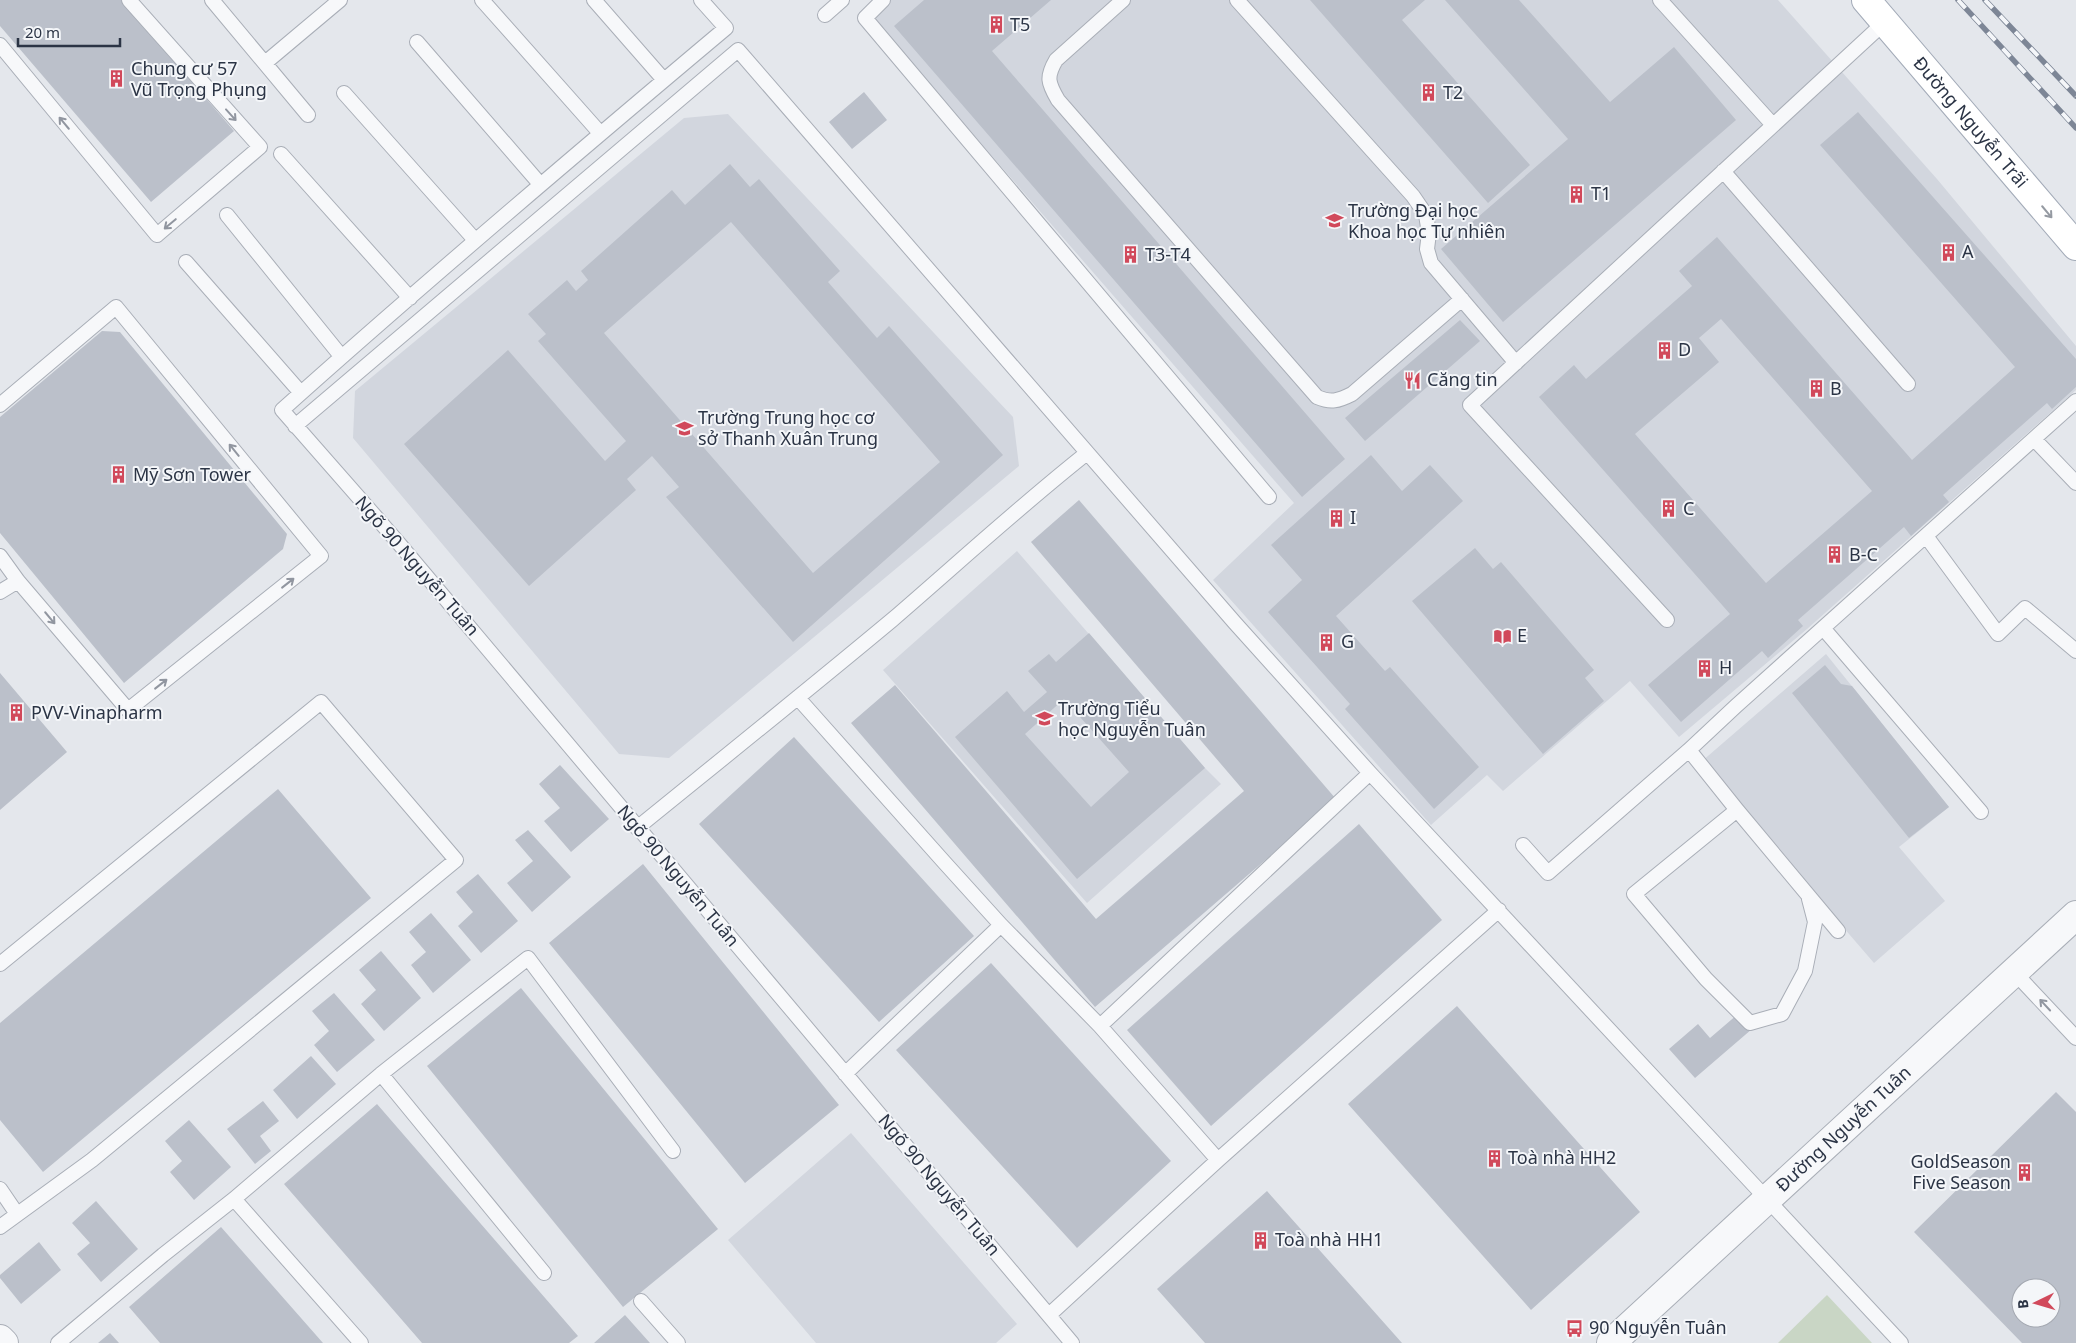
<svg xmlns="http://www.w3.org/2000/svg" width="2076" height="1343" viewBox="0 0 2076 1343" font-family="'Noto Sans',sans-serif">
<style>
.built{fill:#d2d6de}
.green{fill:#c9d6c5}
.building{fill:#bbc0ca;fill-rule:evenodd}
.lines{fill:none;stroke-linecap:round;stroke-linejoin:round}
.service-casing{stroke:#a9aeb7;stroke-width:16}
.tertiary-casing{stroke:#a9aeb7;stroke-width:30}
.primary-casing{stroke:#a3abb8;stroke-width:30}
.service{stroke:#f7f8fa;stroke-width:14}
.tertiary{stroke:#f7f8fa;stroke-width:28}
.primary{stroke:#fff;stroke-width:28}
.rail-casing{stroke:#7d8696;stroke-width:5.5}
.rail{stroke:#f4f6f9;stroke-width:4;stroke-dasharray:11;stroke-linecap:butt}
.oneway{stroke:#9196a0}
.oneway2{stroke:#959aa2}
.labels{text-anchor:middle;stroke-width:4;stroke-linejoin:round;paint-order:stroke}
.poi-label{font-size:18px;fill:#2b3445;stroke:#f4f6f9;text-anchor:start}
.street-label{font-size:18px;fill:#2b3445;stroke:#f4f6f9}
</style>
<rect width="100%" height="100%" fill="#e4e7ec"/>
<path class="built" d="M 886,0 L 1778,0 L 1937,179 L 2076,346 L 2076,390 L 1807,629 L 1679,737 L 1630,681 L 1503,791 L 1487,775 L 1431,825 L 1213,580 L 1294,503 L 869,15 Z
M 728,114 L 1013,417 L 1019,466 L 669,758 L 619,754 L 353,438 L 355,391 L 684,118 Z
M 1017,551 L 1205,768 L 1221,784 L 1087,903 L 883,670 Z
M 1826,654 L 1949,807 L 1899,847 L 1945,901 L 1874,963 L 1701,762 Z
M 851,1133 L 1017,1324 L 996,1343 L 816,1343 L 728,1240 Z"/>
<path class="green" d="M 1827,1295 L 1872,1343 L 1778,1343 Z"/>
<path class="building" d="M 0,0 L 121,0 L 234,131 L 151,202 L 0,26 Z
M 924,0 L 1051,0 L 992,51 L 1345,459 L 1302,497 L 894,26 Z
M 1310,0 L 1425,0 L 1402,20 L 1530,165 L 1488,203 Z
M 1445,0 L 1519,0 L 1610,102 L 1674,47 L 1736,120 L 1503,322 L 1441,249 L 1568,139 Z
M 864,92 L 887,120 L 852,149 L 829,122 Z
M 1858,112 L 2076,359 L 2076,387 L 2052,409 L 2047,403 L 1943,495 L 1949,502 L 1911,536 L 1904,527 L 1798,620 L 1803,626 L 1768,658 L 1762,651 L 1681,722 L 1648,685 L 1730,614 L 1539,397 L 1574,365 L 1586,379 L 1692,286 L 1679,271 L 1717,237 L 1912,460 L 2015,367 L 1820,145 ZM 1721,319 L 1872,491 L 1766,583 L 1635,434 L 1719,362 L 1699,338 Z
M 730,164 L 750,187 L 759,179 L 840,271 L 828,282 L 877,338 L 889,326 L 1003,455 L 793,642 L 666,497 L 679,487 L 652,456 L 627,479 L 636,490 L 529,586 L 404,444 L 508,350 L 605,461 L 626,441 L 538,341 L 546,334 L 528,314 L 567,280 L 576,291 L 588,280 L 581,271 L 672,190 L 685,205 ZM 731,222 L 940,462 L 813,573 L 604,333 Z
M 1460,320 L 1480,341 L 1365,441 L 1345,418 Z
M 102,331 L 120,332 L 287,534 L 283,549 L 124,683 L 0,533 L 0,417 Z
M 1371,455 L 1402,491 L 1430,465 L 1463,501 L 1336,616 L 1385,671 L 1390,667 L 1479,767 L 1434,809 L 1345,709 L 1350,704 L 1268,612 L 1302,580 L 1271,545 Z
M 1079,500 L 1336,799 L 1095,1007 L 851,723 L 895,685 L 1096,919 L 1244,791 L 1031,542 Z
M 1475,548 L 1493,569 L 1501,562 L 1594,670 L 1585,678 L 1604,701 L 1543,754 L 1412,601 Z
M 1089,633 L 1205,768 L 1077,879 L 955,737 L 1007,691 L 1024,712 L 1047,692 L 1028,671 L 1049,654 L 1056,662 ZM 1064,699 L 1129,772 L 1091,807 L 1025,734 Z
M 1825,665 L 1841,684 L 1852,686 L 1949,807 L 1909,838 L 1792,693 Z
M 0,673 L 67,752 L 0,810 Z
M 794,737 L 974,936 L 879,1022 L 699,824 Z
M 560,765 L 609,819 L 571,852 L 544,821 L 560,808 L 539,784 Z
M 278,789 L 371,898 L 43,1172 L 0,1120 L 0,1023 Z
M 1359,824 L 1442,920 L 1211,1126 L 1127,1030 Z
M 528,830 L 571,877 L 532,912 L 507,883 L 533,861 L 515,840 Z
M 643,864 L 839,1105 L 745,1183 L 549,943 Z
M 478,874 L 518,921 L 481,953 L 458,926 L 473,912 L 456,892 Z
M 431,913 L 471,960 L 433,993 L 411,965 L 426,952 L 409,932 Z
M 381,951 L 421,998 L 384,1031 L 361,1004 L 376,990 L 359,970 Z
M 991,963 L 1171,1161 L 1077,1248 L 896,1050 Z
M 521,988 L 718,1229 L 623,1307 L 427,1066 Z
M 334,993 L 375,1040 L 337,1072 L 314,1045 L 329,1031 L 312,1011 Z
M 1457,1006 L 1640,1212 L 1531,1310 L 1348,1104 Z
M 1738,1014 L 1752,1029 L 1695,1078 L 1669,1049 L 1698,1024 L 1710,1038 Z
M 311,1056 L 336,1084 L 297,1119 L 273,1090 Z
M 2056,1092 L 2076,1112 L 2076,1343 L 2022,1343 L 1914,1232 ZM 2021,1288 L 2051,1288 L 2051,1318 L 2021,1318 Z
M 263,1101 L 279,1121 L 260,1136 L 271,1151 L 255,1164 L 227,1129 Z
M 377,1104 L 578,1336 L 569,1343 L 422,1343 L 284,1184 Z
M 189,1120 L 231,1167 L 194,1200 L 170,1172 L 182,1161 L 165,1141 Z
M 1267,1191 L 1402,1343 L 1205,1343 L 1157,1289 Z
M 96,1201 L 138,1249 L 101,1282 L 77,1254 L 90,1243 L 72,1223 Z
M 221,1227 L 323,1343 L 160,1343 L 129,1307 Z
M 39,1242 L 61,1270 L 21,1304 L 0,1278 L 0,1275 Z
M 625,1315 L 650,1343 L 594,1343 Z
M 110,1333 L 119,1343 L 98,1343 Z"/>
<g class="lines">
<defs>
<path id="service" d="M 212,0 L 308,115
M 482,0 L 600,133
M 594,0 L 664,80
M 701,0 L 726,28 C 576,154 427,280 282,410 L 396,540 L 1072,1343
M 883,0 L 865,18 L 1269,497
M 1123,0 L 1056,60 C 1046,77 1048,83 1058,100 L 1317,397 C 1331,403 1338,401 1352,394 L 1462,299
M 1237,0 L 1413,196 L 1426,215 L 1429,233 L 1427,249 L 1431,263 L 1516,363
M 1660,0 L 1773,125
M 825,15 L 842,0
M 417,42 L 540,184
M 0,45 L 157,235 L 260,147 L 129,0
M 265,63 L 340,0
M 344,93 L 475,240
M 281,154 L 410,298
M 1723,171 L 1908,384
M 227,215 L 341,356
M 186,262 L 301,393
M 0,405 L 116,307 L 321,556 L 128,710 L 18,581 L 0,556
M 295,426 L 738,50 L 1235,623 L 1370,773 L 1901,1343
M 2034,439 L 2076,483
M 1926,536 L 1998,634 L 2025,608 L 2076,651
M 0,592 L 18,581
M 1667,620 L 1470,405 L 1885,22
M 1823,628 L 1981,812
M 798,698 L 944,862 L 1001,925 L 1100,1026
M 1737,810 L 1634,894 L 1706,979 L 1750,1023 L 1782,1014 L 1805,971 L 1815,922 L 1809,899
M 637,828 C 722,759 808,690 892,620 C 957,564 1020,506 1087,453
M 1523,845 L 1548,873 L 1689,750
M 1838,931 L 1737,810 L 1689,750 L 1736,706 L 2076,401
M 0,964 L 321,702 L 456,860 L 92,1160 L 0,1227
M 2014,972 L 2076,1038
M 381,1074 L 544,1273
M 845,1074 L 1001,925
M 1218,1160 L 1100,1026 L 1370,773
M 0,1189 L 17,1214
M 234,1199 L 361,1343
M 641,1301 L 678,1343
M 1049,1315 L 1218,1160 L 1499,910
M 58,1343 L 163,1255 L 234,1199 L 381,1074 L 528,958 L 673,1151"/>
<g id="tertiary">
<path d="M 0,1339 L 4,1343"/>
<path id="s1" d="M 1611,1343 L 2076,915"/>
</g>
<g id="primary">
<path id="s2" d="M 1866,0 L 2076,246"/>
</g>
</defs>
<use href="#service" class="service-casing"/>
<use href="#tertiary" class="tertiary-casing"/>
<use href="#primary" class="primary-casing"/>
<use href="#service" class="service"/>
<use href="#tertiary" class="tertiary"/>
<use href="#primary" class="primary"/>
<defs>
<path id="rail" d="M 1958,0 L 2076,128
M 1985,0 L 2076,96"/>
</defs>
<use href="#rail" class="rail-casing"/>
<use href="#rail" class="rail"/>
</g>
<defs><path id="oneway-shaft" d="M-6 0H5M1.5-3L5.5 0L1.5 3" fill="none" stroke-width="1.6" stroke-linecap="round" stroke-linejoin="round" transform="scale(1.25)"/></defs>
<g class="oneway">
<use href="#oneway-shaft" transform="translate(231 115) rotate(48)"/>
<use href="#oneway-shaft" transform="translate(64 123) rotate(-130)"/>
<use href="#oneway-shaft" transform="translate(170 224) rotate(140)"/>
<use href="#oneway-shaft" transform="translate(234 450) rotate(-129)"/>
<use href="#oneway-shaft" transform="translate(288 583) rotate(-38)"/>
<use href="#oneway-shaft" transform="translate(50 618) rotate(50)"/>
<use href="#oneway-shaft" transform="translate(161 684) rotate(-38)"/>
<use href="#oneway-shaft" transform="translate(2045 1005) rotate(-133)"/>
</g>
<use class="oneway2" href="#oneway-shaft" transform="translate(2047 212) rotate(50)"/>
<defs>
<symbol id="building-bare" viewBox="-9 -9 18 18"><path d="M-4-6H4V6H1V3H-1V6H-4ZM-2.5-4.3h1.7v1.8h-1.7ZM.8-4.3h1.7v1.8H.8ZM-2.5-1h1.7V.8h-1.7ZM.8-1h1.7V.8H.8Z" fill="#d1495b" stroke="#f4f6f9" stroke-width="2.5" paint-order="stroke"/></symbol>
<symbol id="university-bare" viewBox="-9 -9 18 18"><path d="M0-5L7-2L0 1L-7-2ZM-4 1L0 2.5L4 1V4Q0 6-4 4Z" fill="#d1495b" stroke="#f4f6f9" stroke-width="2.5" paint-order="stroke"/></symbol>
<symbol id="restaurant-bare" viewBox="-9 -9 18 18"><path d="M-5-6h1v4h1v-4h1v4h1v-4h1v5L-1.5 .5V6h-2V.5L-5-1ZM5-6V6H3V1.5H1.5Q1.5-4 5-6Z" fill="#d1495b" stroke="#f4f6f9" stroke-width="2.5" paint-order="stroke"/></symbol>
<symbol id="school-bare" viewBox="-9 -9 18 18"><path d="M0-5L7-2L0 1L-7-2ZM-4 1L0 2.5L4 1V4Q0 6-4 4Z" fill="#d1495b" stroke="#f4f6f9" stroke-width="2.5" paint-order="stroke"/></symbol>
<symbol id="library-bare" viewBox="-9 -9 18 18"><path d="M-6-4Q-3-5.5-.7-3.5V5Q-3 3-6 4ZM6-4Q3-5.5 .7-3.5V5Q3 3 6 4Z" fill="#d1495b" stroke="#f4f6f9" stroke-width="2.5" paint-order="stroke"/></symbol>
<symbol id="bus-bare" viewBox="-9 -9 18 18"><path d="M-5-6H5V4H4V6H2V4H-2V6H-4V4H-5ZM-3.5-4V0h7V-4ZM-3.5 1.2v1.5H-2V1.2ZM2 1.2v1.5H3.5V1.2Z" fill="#d1495b" stroke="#f4f6f9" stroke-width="2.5" paint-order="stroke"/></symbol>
</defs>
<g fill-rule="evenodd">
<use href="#building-bare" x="984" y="12" width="25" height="25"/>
<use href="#building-bare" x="104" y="66" width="25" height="25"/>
<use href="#building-bare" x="1416" y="80" width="25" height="25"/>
<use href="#building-bare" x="1564" y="182" width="25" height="25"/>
<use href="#university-bare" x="1322" y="208" width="25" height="25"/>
<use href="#building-bare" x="1936" y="240" width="25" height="25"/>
<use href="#building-bare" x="1118" y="242" width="25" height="25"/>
<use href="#building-bare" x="1652" y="338" width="25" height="25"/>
<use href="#restaurant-bare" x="1400" y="368" width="25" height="25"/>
<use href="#building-bare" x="1804" y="376" width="25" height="25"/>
<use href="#school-bare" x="672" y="416" width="25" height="25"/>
<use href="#building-bare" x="106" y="462" width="25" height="25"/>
<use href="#building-bare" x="1656" y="496" width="25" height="25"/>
<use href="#building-bare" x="1324" y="506" width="25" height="25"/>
<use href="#building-bare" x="1822" y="542" width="25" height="25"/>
<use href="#library-bare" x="1490" y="624" width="25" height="25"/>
<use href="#building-bare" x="1314" y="630" width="25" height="25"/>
<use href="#building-bare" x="1692" y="656" width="25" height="25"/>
<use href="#building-bare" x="4" y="700" width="25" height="25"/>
<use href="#school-bare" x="1032" y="706" width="25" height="25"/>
<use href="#building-bare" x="1482" y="1146" width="25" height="25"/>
<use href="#building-bare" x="2012" y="1160" width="25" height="25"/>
<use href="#building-bare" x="1248" y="1228" width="25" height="25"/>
<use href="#bus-bare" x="1562" y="1316" width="25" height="25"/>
</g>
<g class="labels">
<g class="poi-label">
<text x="1010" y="31">T5</text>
<text x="131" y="75">Chung cư 57<tspan x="131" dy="21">Vũ Trọng Phụng</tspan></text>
<text x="1443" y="99">T2</text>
<text x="1591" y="200">T1</text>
<text x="1348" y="217">Trường Đại học<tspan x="1348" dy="21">Khoa học Tự nhiên</tspan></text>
<text x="1962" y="258">A</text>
<text x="1145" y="261">T3-T4</text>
<text x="1678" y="356">D</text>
<text x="1427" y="386">Căng tin</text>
<text x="1830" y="395">B</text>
<text x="698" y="424">Trường Trung học cơ<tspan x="698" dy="21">sở Thanh Xuân Trung</tspan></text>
<text x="133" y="481">Mỹ Sơn Tower</text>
<text x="1683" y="515">C</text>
<text x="1350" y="524">I</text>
<text x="1849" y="561">B-C</text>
<text x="1517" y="642">E</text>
<text x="1341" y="648">G</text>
<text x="1719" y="674">H</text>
<text x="1058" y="715">Trường Tiểu<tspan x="1058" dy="21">học Nguyễn Tuân</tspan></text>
<text x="31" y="719">PVV-Vinapharm</text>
<text x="1508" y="1164">Toà nhà HH2</text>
<text x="2011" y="1168" text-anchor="end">GoldSeason<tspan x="2011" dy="21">Five Season</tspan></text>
<text x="1275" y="1246">Toà nhà HH1</text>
<text x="1589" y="1334">90 Nguyễn Tuân</text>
</g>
<g class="street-label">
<text dy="6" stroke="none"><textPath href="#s2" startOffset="161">Đường Nguyễn Trãi</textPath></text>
<text transform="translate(417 566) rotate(49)" y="6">Ngõ 90 Nguyễn Tuân</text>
<text transform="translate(678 876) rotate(50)" y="6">Ngõ 90 Nguyễn Tuân</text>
<text dy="6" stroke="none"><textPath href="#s1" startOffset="316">Đường Nguyễn Tuân</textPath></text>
<text transform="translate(939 1185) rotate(50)" y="6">Ngõ 90 Nguyễn Tuân</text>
</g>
</g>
<g transform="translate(2036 1303) rotate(265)"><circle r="24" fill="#f4f6f9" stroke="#a4a8b1"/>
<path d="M0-4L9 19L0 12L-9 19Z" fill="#d1495b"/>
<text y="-8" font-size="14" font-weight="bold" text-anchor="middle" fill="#2b3445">B</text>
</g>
<path d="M18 38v8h102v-8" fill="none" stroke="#2b3445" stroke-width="2.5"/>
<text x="25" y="38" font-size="15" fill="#2b3445" stroke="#f4f6f9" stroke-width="4" paint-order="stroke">20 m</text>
</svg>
